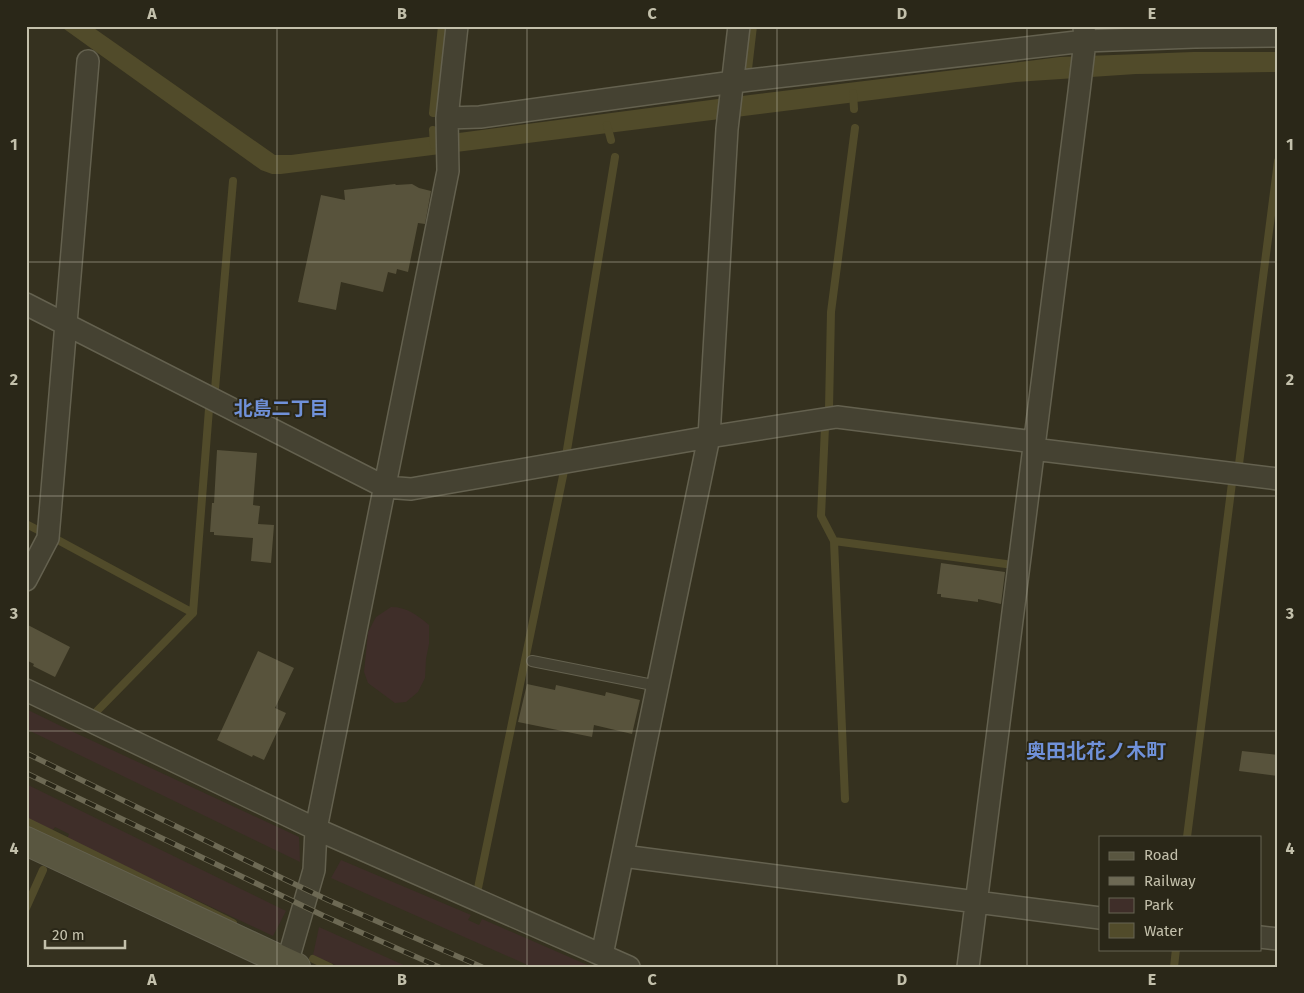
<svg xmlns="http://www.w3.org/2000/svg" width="1304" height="993" viewBox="0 0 1304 993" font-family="'Fira Sans','Noto Sans JP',sans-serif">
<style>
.green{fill:#3f2e29}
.water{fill:#514b2a}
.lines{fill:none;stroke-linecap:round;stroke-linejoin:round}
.stream{stroke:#514b2a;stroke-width:8}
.building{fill:#58533c}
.lane-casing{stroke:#64614f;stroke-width:12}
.street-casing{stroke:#64614f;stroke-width:24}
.secondary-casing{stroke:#64614f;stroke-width:30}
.lane{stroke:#454232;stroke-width:10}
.street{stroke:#454232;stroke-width:21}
.secondary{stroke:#595640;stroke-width:28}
.rail-casing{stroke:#6d6954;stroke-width:5.5}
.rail{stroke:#2a2718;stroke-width:4;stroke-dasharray:11;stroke-linecap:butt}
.grid{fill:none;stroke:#c3c0ab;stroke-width:1;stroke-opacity:0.55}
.labels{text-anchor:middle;stroke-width:4;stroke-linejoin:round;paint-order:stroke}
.neighbourhood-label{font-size:19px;font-weight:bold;fill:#7091d9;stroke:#2a2718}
.quarter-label{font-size:20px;font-weight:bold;fill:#7091d9;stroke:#2a2718}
.neatline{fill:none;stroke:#c3c0ab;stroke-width:2}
.grid-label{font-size:16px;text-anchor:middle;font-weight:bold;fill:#c3c0ab}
</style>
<rect width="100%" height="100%" fill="#35311f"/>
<path class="green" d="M 391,607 C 407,607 417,615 429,625 L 429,644 L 426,659 L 425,678 L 418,692 L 406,702 L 395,703 L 368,683 L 364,672 L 368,632 L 376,617 Z
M 26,709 L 67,729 L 299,837 L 300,862 L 26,729 Z
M 26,784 L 286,911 L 273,936 L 67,839 L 69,834 L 55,827 L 52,831 L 26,818 Z
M 341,860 L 471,915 L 468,920 L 479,925 L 482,919 L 592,967 L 532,967 L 331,878 Z
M 319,927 L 408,967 L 340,967 L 313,955 Z"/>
<path class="water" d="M 60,26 L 91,26 L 275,155 L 291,155 L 718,99 L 1060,57 L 1193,52 L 1278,52 L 1278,72 L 1136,74 L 1016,82 L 281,174 L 272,174 L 261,170 Z"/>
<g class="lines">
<path class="stream" d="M 748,69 L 753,26
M 853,93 L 854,109
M 433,113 L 442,26
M 607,125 L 611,140
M 433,130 L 434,145
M 215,389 L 233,181
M 829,408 L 831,312 L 855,128
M 825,427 L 821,516 L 834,541 L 845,799
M 567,450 L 615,157
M 1239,464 L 1278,161
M 26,524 L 38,530
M 56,539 L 193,613
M 834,541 L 1006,564
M 96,712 L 193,613 L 209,409
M 26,821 L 233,923
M 1187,837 L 1232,483
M 478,888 L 564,471
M 26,908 L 43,870
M 313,959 L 330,967
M 1174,967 L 1176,949"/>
</g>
<path class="building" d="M 395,184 L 396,185 L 412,184 L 419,188 L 431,191 L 425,224 L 418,223 L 408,272 L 397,269 L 396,274 L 388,272 L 383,292 L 341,282 L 336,310 L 298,302 L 321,195 L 345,200 L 344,190 Z
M 217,450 L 257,453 L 253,505 L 260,506 L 258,524 L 274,525 L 271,563 L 251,561 L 253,538 L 214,535 L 214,532 L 210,532 L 212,503 L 214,503 Z
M 941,563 L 1005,572 L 1001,604 L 978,599 L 978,602 L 941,597 L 941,594 L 937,594 Z
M 26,624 L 70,647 L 55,677 L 33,666 L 34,664 L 26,660 Z
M 258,651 L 294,668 L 275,708 L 286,713 L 264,760 L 253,755 L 252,757 L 217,740 Z
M 527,684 L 555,690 L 556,685 L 605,696 L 606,692 L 640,700 L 632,734 L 594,725 L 592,737 L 518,722 Z
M 1242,751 L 1278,755 L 1278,776 L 1239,771 Z"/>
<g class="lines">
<defs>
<path id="lane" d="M 532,661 L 658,686"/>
<path id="street" d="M 447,118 L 480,117 L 733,82 L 1085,41 L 1195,37 L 1278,36
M 26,304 L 385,487 L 411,489 L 709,437 L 837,417 L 1034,442
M 1033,449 L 1278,479
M 26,580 L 48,538 L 88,61
M 26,690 L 316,829 L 629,967
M 623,856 L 1100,918
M 1260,937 L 1278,939
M 602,955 L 709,437 L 727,129 L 739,26
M 286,967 L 314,870 L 316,829 L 448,171 L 447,118 L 457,26
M 968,967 L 1079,92 L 1085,41 L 1084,26"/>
<path id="secondary" d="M 26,841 L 296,967"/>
</defs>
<use href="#lane" class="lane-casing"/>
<use href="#street" class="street-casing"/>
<use href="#secondary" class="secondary-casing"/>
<use href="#lane" class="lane"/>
<use href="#street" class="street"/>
<use href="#secondary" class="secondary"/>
<defs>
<path id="rail" d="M 26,753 L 286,880 L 328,900 L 482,967
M 26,773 L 324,916 L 439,967"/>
</defs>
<use href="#rail" class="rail-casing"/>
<use href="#rail" class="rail"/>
</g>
<path class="grid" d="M 277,26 L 277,967M 527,26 L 527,967M 777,26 L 777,967M 1027,26 L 1027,967M 26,262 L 1278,262M 26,496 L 1278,496M 26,731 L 1278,731"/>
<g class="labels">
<g class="neighbourhood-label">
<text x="281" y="415">北島二丁目</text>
</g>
<g class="quarter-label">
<text x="1096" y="758">奥田北花ノ木町</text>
</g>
</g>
<rect width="1304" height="993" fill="none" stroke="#2a2718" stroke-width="55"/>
<rect x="1099" y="836" width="162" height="115" fill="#2a2718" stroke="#676453"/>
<rect x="1109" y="852" width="25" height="8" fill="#595640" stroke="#676453"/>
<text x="1144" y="860" font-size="15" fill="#c3c0ab">Road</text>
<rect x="1109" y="877" width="25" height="8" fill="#6d6954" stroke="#676453"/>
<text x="1144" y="886" font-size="15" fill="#c3c0ab">Railway</text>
<rect x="1109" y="898" width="25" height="15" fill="#3f2e29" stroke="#676453"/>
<text x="1144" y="910" font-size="15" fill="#c3c0ab">Park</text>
<rect x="1109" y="923" width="25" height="15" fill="#514b2a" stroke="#676453"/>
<text x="1144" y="936" font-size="15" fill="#c3c0ab">Water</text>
<path d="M45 940v8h80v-8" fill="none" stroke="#c3c0ab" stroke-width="2.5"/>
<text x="52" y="940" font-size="15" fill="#c3c0ab" stroke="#2a2718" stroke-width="4" paint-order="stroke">20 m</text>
<rect x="28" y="28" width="1248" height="938" class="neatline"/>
<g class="grid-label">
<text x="152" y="19">A</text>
<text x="402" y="19">B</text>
<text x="652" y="19">C</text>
<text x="902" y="19">D</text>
<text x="1152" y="19">E</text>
<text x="14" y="150">1</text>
<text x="1290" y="150">1</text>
<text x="14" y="385">2</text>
<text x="1290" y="385">2</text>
<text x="14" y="619">3</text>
<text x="1290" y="619">3</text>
<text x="14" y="854">4</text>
<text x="1290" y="854">4</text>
<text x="152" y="985">A</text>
<text x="402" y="985">B</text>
<text x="652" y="985">C</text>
<text x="902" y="985">D</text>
<text x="1152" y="985">E</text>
</g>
</svg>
